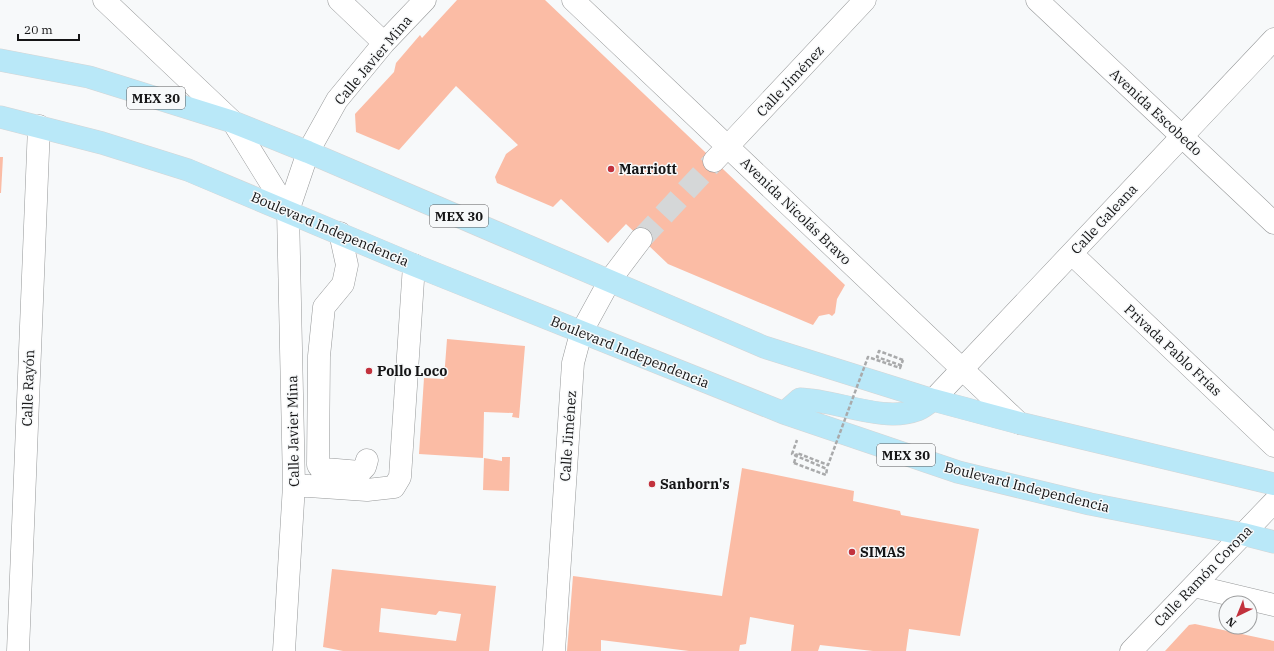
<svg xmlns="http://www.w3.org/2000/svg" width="1274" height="651" viewBox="0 0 1274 651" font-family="'IBM Plex Serif',serif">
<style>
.building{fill:#fbbca5;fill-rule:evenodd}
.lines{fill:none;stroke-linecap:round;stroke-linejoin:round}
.minor-tunnel{stroke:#d5d7d8;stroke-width:22;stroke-dasharray:22 11;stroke-linecap:butt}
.minor-casing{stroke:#969899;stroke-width:23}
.major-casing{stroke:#d5d5d5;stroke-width:23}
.path{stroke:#a9aaab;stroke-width:2.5;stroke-dasharray:4 2;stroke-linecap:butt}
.minor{stroke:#fff;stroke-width:22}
.major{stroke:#b9e8f8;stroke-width:22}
.path-bridge{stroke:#a9aaab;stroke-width:2.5;stroke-dasharray:4 2;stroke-linecap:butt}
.poi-dot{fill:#c2323d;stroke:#f7f9fa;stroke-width:1.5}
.labels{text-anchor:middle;stroke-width:3;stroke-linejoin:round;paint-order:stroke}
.shield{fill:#f7f9fa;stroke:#59595a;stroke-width:1}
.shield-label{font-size:13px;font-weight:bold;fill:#151516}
.street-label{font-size:14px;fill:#151516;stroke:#f7f9fa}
.poi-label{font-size:14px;font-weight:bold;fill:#151516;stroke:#f7f9fa;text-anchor:start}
</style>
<rect width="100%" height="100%" fill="#f7f9fa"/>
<path class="building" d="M 457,0 L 545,0 L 845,285 L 837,299 L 835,313 L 832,316 L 829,314 L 819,316 L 813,325 L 668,264 L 626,224 L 608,243 L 561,199 L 553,207 L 497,183 L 495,177 L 506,154 L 518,145 L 456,86 L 399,150 L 356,132 L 355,114 L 394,72 L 396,63 L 420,35 L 422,38 Z
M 0,157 L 3,157 L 1,193 L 0,193 Z
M 447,339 L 525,346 L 519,418 L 512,417 L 513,413 L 484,412 L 483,458 L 419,454 L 424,378 L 444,379 Z
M 502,457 L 510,457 L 509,491 L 483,490 L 484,458 L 502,461 Z
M 742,468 L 854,491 L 853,501 L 900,511 L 901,515 L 979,529 L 960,636 L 909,629 L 906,651 L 873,651 L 820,645 L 818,651 L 791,651 L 794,625 L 750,617 L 746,644 L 740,645 L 739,651 L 689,651 L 601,640 L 601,651 L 567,651 L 573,576 L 722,596 Z
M 332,569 L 496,586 L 489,651 L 343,651 L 323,647 ZM 381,608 L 436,615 L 439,611 L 461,614 L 456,641 L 379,632 Z
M 1195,624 L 1274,641 L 1274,651 L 1165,651 L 1189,625 Z"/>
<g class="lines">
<path class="minor-tunnel" d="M 641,239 L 714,161"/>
<defs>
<path id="minor" d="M 104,0 L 233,122 L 288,211
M 339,0 L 384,43
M 573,0 L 1019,423
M 1037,0 L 1274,223
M 714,161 L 865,0
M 340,233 L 347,265 L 343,284 L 324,307 L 319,356 L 318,465 L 320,468 L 325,469 L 360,472 L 365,467 L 367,460
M 1072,254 L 1274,446
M 933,400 L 1274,39
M 294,485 L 367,490 L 394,487 L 400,477 L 414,265
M 1194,586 L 1274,605
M 18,651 L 39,126
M 284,651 L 294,485 L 288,211 L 308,152 L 337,100 L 384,43 L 425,0
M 554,651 L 573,363 L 581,333 L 610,280 L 641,239
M 1131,651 L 1274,502"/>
<path id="major" d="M 0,60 L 89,77 L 233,122 L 308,152 L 764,347 L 933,400 L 1019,423 L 1274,484
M 0,117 L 102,143 L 188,170 L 414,265 L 784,413 L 958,472 L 1090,504 L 1243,534 L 1274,542
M 784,413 L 800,399 C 837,400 883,423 917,410 C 923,408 928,403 933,400"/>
</defs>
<use href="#minor" class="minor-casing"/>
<use href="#major" class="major-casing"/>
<path class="path" d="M 903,360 L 879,351 L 877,357 L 903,366
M 794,463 L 826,475 L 827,469 L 792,454 L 797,440"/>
<use href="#minor" class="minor"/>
<use href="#major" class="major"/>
<path class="path-bridge" d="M 794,463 L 797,453 L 828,465 L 868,357 L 900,368 L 903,360"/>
</g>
<g class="poi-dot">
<circle cx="611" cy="169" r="4"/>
<circle cx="369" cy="371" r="4"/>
<circle cx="652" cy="484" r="4"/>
<circle cx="852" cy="552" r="4"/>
</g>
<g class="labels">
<g class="shield">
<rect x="127" y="87" width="58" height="22" rx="3"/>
<rect x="430" y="205" width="58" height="22" rx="3"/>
<rect x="877" y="444" width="58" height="22" rx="3"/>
</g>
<g class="shield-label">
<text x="156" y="103">MEX 30</text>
<text x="459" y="221">MEX 30</text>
<text x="906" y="460">MEX 30</text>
</g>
<g class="street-label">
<text transform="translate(373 60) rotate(-50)" y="5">Calle Javier Mina</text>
<text transform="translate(790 81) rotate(-47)" y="5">Calle Jiménez</text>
<text transform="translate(1156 112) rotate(43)" y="5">Avenida Escobedo</text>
<text transform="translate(796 211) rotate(44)" y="5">Avenida Nicolás Bravo</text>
<text transform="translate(1104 219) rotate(-47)" y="5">Calle Galeana</text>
<text transform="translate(330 229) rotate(23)" y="5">Boulevard Independencia</text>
<text transform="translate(1173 350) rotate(43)" y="5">Privada Pablo Frías</text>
<text transform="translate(630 352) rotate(22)" y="5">Boulevard Independencia</text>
<text transform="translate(28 388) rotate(-88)" y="5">Calle Rayón</text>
<text transform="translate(293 431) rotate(-91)" y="5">Calle Javier Mina</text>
<text transform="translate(568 436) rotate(-86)" y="5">Calle Jiménez</text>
<text transform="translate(1027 487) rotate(14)" y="5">Boulevard Independencia</text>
<text transform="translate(1203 576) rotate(-46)" y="5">Calle Ramón Corona</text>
</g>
<g class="poi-label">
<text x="619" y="174">Marriott</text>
<text x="377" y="376">Pollo Loco</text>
<text x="660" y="489">Sanborn's</text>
<text x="860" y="557">SIMAS</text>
</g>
</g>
<g transform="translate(1238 615) rotate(223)"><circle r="19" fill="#f7f9fa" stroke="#9d9e9f"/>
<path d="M0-3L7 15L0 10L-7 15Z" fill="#c2323d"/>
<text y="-6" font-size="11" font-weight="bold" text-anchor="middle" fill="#151516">N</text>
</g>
<path d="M18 34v6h61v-6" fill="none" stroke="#151516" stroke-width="2"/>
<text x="24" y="34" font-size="12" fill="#151516" stroke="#f7f9fa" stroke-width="3" paint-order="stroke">20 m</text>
</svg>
